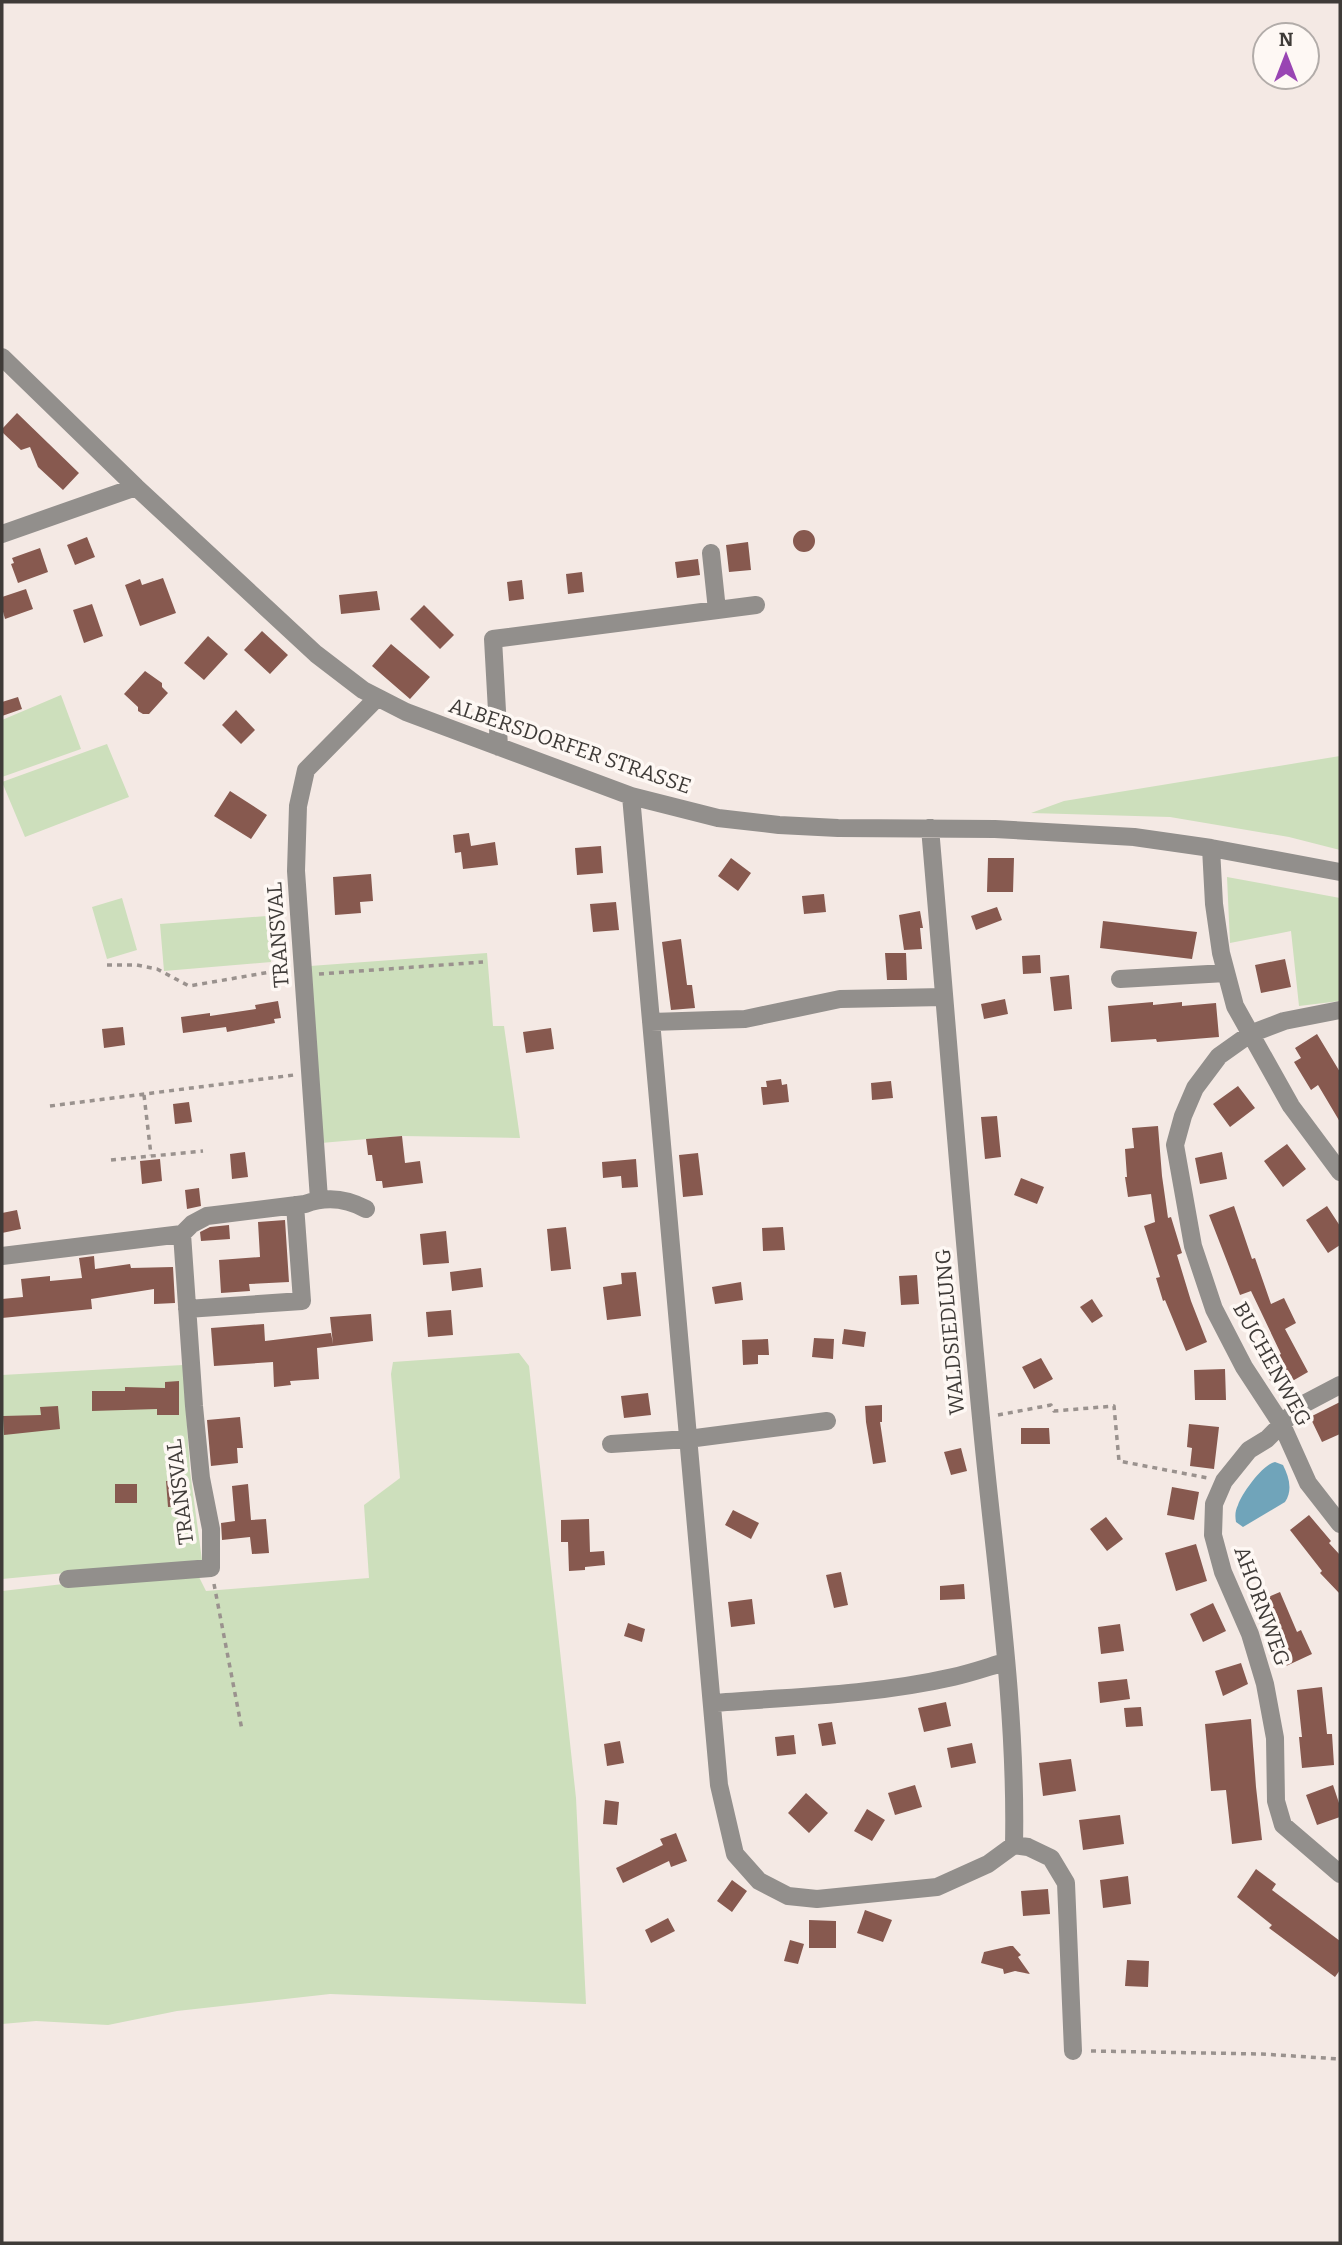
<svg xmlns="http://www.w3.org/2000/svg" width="1342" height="2245" viewBox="0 0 1342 2245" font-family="Bitter,serif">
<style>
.green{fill:#cddfbc}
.water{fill:#70a4ba}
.building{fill:#87594f}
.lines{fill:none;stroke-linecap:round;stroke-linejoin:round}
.path{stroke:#9a928e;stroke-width:3.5;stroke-dasharray:5 5;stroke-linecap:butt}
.minor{stroke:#928f8c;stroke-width:18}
.labels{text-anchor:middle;stroke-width:7;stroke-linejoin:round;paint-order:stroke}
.street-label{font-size:21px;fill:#3f3b38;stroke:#fef8f4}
</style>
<rect width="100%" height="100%" fill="#f4e9e4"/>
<path class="green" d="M 61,695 L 81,749 L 2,777 L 2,720 Z
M 107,744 L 129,797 L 25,837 L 2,782 Z
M 1340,756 L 1340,850 L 1289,837 L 1170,817 L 1031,813 L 1064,801 Z
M 1227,877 L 1340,898 L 1340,1001 L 1299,1006 L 1291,931 L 1230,943 Z
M 122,898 L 137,950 L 107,959 L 92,907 Z
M 267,916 L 271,962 L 164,971 L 160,924 Z
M 487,953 L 493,1026 L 504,1026 L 520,1138 L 402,1136 L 321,1143 L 310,966 Z
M 519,1353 L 529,1366 L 576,1798 L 586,2004 L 330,1994 L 177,2011 L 108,2025 L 36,2021 L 2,2024 L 2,1591 L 195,1569 L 206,1591 L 369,1578 L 364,1505 L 400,1478 L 391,1374 L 393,1362 Z
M 183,1365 L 190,1471 L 202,1560 L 2,1579 L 2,1375 Z"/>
<path class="water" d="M 1275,1462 L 1283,1465 C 1289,1477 1293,1490 1285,1502 L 1243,1527 L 1236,1522 C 1235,1516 1235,1511 1238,1505 C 1242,1493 1263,1464 1275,1462 Z"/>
<path class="building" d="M 17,413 L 79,473 L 63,490 L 38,467 L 30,447 L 21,450 L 2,432 L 2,429 Z
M793 541a11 11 0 1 1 22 0a11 11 0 1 1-22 0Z
M 87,537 L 95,557 L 75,565 L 67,545 Z
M 748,542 L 751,570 L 729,572 L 726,545 Z
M 40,548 L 48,572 L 18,583 L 11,564 L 14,563 L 12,558 Z
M 698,559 L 700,575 L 677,578 L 675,562 Z
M 582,572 L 584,592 L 568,594 L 566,574 Z
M 163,578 L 176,613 L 140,626 L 125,585 L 140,579 L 142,585 Z
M 522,580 L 524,599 L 509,601 L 507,582 Z
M 26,589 L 33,609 L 5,619 L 2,608 L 2,597 Z
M 377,591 L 380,610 L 341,614 L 339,595 Z
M 92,604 L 103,636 L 84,643 L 73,610 Z
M 424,605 L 454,635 L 440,649 L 410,619 Z
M 262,631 L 288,655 L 270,674 L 244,650 Z
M 208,636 L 228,654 L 204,680 L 184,663 Z
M 391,644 L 430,677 L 410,699 L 372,666 Z
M 145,671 L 162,683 L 162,687 L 168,693 L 149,714 L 143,714 L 138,711 L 138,707 L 124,694 Z
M 18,697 L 22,709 L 2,716 L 2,702 Z
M 236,710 L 255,730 L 241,744 L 222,725 Z
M 230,791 L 267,815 L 251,839 L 214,816 Z
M 469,833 L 471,846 L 495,842 L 498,865 L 463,869 L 461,852 L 455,853 L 453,835 Z
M 601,846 L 603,873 L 577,875 L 575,848 Z
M 731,858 L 751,873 L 738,891 L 718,876 Z
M 988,858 L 1014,858 L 1013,892 L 987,892 Z
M 371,874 L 373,901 L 360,902 L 361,913 L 335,915 L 333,877 Z
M 824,894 L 826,912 L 804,914 L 802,896 Z
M 616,902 L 619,930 L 593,932 L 590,904 Z
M 997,907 L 1002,920 L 976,930 L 971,916 Z
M 920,911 L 923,928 L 920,928 L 922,949 L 904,950 L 899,915 Z
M 1103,921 L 1197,932 L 1192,959 L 1100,948 Z
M 681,939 L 687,985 L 692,985 L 695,1008 L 671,1010 L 662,942 Z
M 885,953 L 906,953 L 907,980 L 887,980 Z
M 1040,955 L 1041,973 L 1023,974 L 1022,956 Z
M 1285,959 L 1291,987 L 1261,993 L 1255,965 Z
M 1069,975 L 1072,1009 L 1054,1011 L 1050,977 Z
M 1005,999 L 1008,1014 L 984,1019 L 981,1004 Z
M 278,1001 L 281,1018 L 274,1019 L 275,1023 L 227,1032 L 226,1027 L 183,1033 L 181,1017 L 210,1013 L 210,1016 L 256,1009 L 255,1005 Z
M 1153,1002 L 1153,1005 L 1182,1002 L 1182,1006 L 1216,1003 L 1219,1037 L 1157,1042 L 1156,1039 L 1111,1042 L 1108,1006 Z
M 123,1027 L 125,1045 L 104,1048 L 102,1029 Z
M 551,1028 L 554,1049 L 526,1053 L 523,1032 Z
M 1317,1034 L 1340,1072 L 1340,1122 L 1318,1085 L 1311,1090 L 1294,1062 L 1301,1058 L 1295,1048 Z
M 781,1079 L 782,1085 L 787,1084 L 789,1102 L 763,1105 L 761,1087 L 767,1087 L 766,1081 Z
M 891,1081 L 893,1098 L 872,1100 L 871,1083 Z
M 1238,1086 L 1255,1108 L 1230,1127 L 1213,1104 Z
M 189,1102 L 192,1122 L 175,1124 L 173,1104 Z
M 997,1116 L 1001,1157 L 985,1159 L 981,1117 Z
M 1158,1126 L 1162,1176 L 1168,1218 L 1171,1217 L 1182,1253 L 1177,1255 L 1191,1301 L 1207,1342 L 1186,1351 L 1165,1300 L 1163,1301 L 1156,1278 L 1160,1277 L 1144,1226 L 1155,1222 L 1151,1194 L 1128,1197 L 1125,1177 L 1127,1177 L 1125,1149 L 1134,1148 L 1132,1128 Z
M 402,1136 L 405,1163 L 420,1161 L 423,1183 L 383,1188 L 382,1181 L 376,1181 L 372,1155 L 368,1155 L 366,1139 Z
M 1287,1144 L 1306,1169 L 1283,1187 L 1264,1161 Z
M 245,1152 L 248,1177 L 232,1179 L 230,1154 Z
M 1222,1152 L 1227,1179 L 1200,1184 L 1195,1158 Z
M 698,1153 L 703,1195 L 683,1197 L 679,1155 Z
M 160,1159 L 162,1181 L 142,1184 L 140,1161 Z
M 636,1159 L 638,1187 L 622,1188 L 621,1176 L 603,1178 L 602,1162 Z
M 1021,1178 L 1044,1187 L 1037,1204 L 1014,1195 Z
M 199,1188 L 201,1206 L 187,1209 L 185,1190 Z
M 1234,1206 L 1252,1259 L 1255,1258 L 1271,1304 L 1284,1298 L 1296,1323 L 1285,1329 L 1308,1372 L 1282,1387 L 1280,1382 L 1273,1386 L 1265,1371 L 1273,1367 L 1269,1360 L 1281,1354 L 1251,1291 L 1240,1295 L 1209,1215 Z
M 1327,1206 L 1340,1226 L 1340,1245 L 1328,1253 L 1306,1220 Z
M 17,1210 L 21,1229 L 2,1233 L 2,1213 Z
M 285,1220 L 289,1282 L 249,1284 L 250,1291 L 221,1293 L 219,1260 L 260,1257 L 258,1222 Z
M 229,1225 L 230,1239 L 201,1241 L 200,1232 L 210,1227 Z
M 566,1227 L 571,1269 L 551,1271 L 547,1229 Z
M 783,1227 L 785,1250 L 763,1251 L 762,1228 Z
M 446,1231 L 449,1263 L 423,1265 L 420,1234 Z
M 94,1256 L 95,1269 L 130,1264 L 131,1268 L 173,1267 L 175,1303 L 154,1304 L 154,1289 L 91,1299 L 92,1309 L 2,1318 L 2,1299 L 23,1297 L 21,1279 L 50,1276 L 50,1281 L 82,1278 L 79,1258 Z
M 481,1268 L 483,1287 L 452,1291 L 450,1272 Z
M 636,1272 L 641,1316 L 607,1320 L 603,1287 L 622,1284 L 621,1273 Z
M 917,1275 L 919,1304 L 901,1305 L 899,1276 Z
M 741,1282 L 743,1300 L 715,1304 L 712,1287 Z
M 1092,1299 L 1103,1316 L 1092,1323 L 1080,1307 Z
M 451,1310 L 453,1335 L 428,1337 L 426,1312 Z
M 371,1314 L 373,1341 L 317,1348 L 319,1379 L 290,1381 L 291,1385 L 274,1387 L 273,1362 L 214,1366 L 211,1328 L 264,1324 L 265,1341 L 331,1333 L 333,1344 L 330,1317 Z
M 844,1329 L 866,1332 L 864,1347 L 842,1344 Z
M 814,1338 L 834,1339 L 833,1359 L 812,1357 Z
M 768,1339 L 769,1355 L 758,1355 L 758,1364 L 743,1365 L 742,1340 Z
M 1041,1358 L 1053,1379 L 1034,1389 L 1022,1367 Z
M 1225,1369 L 1226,1400 L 1195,1400 L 1194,1370 Z
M 179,1381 L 179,1415 L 157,1415 L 157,1409 L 92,1411 L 92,1391 L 125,1391 L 125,1387 L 165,1388 L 165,1382 Z
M 648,1393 L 651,1415 L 624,1418 L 621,1396 Z
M 1340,1402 L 1340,1434 L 1322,1442 L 1310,1417 Z
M 882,1405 L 882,1422 L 880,1422 L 886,1462 L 873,1464 L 866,1422 L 865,1406 Z
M 58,1406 L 60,1429 L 4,1435 L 3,1416 L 41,1415 L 40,1407 Z
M 240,1417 L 243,1448 L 237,1448 L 238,1463 L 211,1466 L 207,1420 Z
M 1189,1424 L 1219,1427 L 1214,1469 L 1190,1466 L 1192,1448 L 1187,1447 Z
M 1021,1428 L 1049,1428 L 1050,1444 L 1021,1444 Z
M 961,1448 L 967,1471 L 951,1475 L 944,1452 Z
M 186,1480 L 188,1506 L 168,1507 L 166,1481 Z
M 115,1484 L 137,1484 L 137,1503 L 115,1503 Z
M 248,1484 L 251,1520 L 266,1519 L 269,1553 L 252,1554 L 250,1537 L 222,1540 L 221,1523 L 235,1521 L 232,1486 Z
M 1172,1487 L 1199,1492 L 1194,1520 L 1167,1515 Z
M 733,1510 L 759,1523 L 751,1539 L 725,1525 Z
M 1309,1515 L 1331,1541 L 1329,1543 L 1340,1555 L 1340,1594 L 1320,1573 L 1322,1571 L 1290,1530 Z
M 1106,1517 L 1123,1539 L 1107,1551 L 1090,1529 Z
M 589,1519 L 590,1552 L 604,1551 L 605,1565 L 585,1567 L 585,1570 L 569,1571 L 568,1542 L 561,1542 L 561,1520 Z
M 1196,1544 L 1207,1581 L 1176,1591 L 1165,1553 Z
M 841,1572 L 848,1605 L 834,1608 L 826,1575 Z
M 964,1584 L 965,1599 L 940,1600 L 940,1586 Z
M 1280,1592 L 1297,1632 L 1301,1630 L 1312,1654 L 1284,1667 L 1257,1602 Z
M 752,1599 L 755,1624 L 731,1627 L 728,1602 Z
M 1213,1603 L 1226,1631 L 1203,1642 L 1190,1614 Z
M 628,1623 L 645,1629 L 642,1642 L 624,1636 Z
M 1120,1624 L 1124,1651 L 1101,1654 L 1098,1627 Z
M 1241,1663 L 1248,1684 L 1223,1696 L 1215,1671 Z
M 1127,1679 L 1130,1699 L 1100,1703 L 1098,1682 Z
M 1322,1687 L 1327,1734 L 1332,1734 L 1334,1765 L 1302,1768 L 1299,1737 L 1302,1737 L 1297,1690 Z
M 946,1702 L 951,1726 L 924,1732 L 918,1708 Z
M 1141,1707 L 1143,1726 L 1126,1727 L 1124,1708 Z
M 1251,1719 L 1256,1787 L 1262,1840 L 1232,1844 L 1226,1790 L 1211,1791 L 1205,1724 Z
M 832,1722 L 836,1744 L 822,1746 L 818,1724 Z
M 794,1735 L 796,1754 L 777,1756 L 775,1737 Z
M 620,1741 L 624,1763 L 607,1766 L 604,1744 Z
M 972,1743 L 976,1763 L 951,1768 L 947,1748 Z
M 1071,1759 L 1076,1791 L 1043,1796 L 1039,1763 Z
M 915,1785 L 922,1807 L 895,1815 L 888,1793 Z
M 1333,1785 L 1340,1806 L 1340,1817 L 1317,1825 L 1306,1795 Z
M 806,1793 L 828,1813 L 809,1833 L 788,1813 Z
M 605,1800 L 619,1802 L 617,1825 L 603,1824 Z
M 867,1809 L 885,1820 L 872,1841 L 854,1831 Z
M 1120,1815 L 1124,1844 L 1083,1850 L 1079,1820 Z
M 676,1833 L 687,1861 L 671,1867 L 669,1861 L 623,1883 L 616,1868 L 663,1845 L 660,1839 Z
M 1256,1869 L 1276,1884 L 1272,1890 L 1340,1941 L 1340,1970 L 1335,1977 L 1269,1928 L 1272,1925 L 1237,1897 Z
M 1128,1876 L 1131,1904 L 1103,1908 L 1100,1880 Z
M 732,1880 L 747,1891 L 732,1912 L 717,1901 Z
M 1048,1889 L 1050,1914 L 1023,1916 L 1021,1891 Z
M 865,1910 L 892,1920 L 883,1942 L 857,1933 Z
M 668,1918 L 675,1931 L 651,1943 L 645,1930 Z
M 809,1920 L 836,1921 L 836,1948 L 809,1948 Z
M 790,1940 L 804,1944 L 798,1964 L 784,1961 Z
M 1010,1946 L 1013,1946 L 1021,1955 L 1018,1957 L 1030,1974 L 1015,1971 L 1004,1974 L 1003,1969 L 981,1963 L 984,1952 Z
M 1127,1960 L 1149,1961 L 1148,1987 L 1125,1986 Z"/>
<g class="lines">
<path class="path" d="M 107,965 L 137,965 L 157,969 L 189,986 L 288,969
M 319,974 L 483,962
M 144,1095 L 151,1155
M 50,1106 L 294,1075
M 111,1160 L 203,1151
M 998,1415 L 1051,1405 L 1054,1411 L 1114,1406 L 1119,1461 L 1208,1478
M 214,1584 L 242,1730
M 1091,2051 L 1262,2054 L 1340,2059"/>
<path class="minor" d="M 2,357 L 136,487 L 316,654 L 363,690 L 406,712 L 631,796 L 718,818 L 779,825 L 838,828 L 995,829 L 1134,837 L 1211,848 L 1340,872
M 2,534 L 136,487
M 711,553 L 717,610
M 499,747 L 493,639 L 756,605
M 631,796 L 719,1785 L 735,1854 L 759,1881 L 788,1896 L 817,1899 L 937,1887 L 988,1864 L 1014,1845
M 930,828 C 947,1025 962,1222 981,1418 C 994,1559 1017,1704 1014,1845
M 1211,848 L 1214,904 L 1221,953 L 1235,1006 L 1291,1106 L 1340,1172
M 1120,979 L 1226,973
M 1340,1010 L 1284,1021 L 1250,1034 L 1219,1056 L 1195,1088 L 1183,1116 L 1175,1145 L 1193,1246 L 1214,1309 L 1244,1367 L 1282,1425 L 1308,1483 L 1340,1524
M 651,1022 L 745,1019 L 840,999 L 944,997
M 319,1199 L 296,871 L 298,806 L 306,770 L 377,698
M 2,1256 L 182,1234 L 192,1224 L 207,1216 L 305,1204 C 326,1196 346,1198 366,1209
M 187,1309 L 302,1301 L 295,1205
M 1340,1385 L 1300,1406 L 1267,1439 L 1249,1450 L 1224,1481 L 1214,1504 L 1213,1535 L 1223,1572 L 1250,1634 L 1265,1684 L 1275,1738 L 1276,1801 L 1283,1825 L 1340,1874
M 611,1444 L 688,1439 L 827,1421
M 68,1579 L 211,1568 L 211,1529 L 201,1478 L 194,1406 L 182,1234
M 712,1703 C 792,1697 874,1695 953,1677 C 971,1673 988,1667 1005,1662
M 1014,1845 L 1028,1847 L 1051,1858 L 1066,1883 L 1073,2051"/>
</g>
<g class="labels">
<g class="street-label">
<text transform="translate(570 746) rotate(19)" y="7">ALBERSDORFER STRASSE</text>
<text transform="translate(278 935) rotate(-94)" y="7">TRANSVAL</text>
<text transform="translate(950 1332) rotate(-95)" y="7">WALDSIEDLUNG</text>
<text transform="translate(1272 1364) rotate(61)" y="7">BUCHENWEG</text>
<text transform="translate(180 1492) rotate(-97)" y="7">TRANSVAL</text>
<text transform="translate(1262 1606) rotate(70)" y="7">AHORNWEG</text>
</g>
</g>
<rect width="1342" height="2245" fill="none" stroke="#3f3b38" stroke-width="7"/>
<g transform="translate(1286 56)"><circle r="33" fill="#fef8f4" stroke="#b2aca9" stroke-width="2"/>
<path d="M0-5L12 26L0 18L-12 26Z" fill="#9945b3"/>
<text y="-10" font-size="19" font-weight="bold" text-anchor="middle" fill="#3f3b38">N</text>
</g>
</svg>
